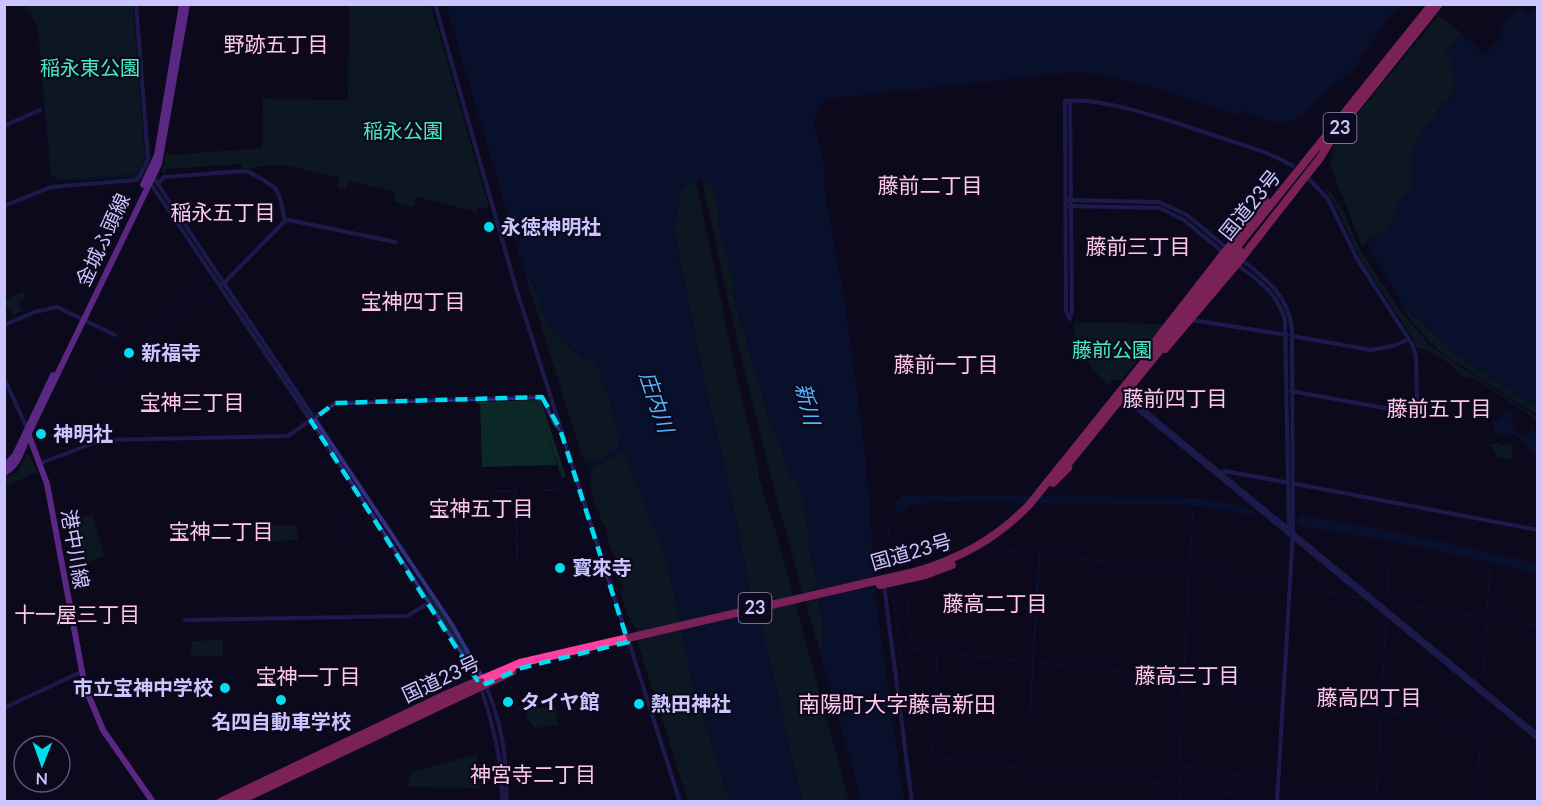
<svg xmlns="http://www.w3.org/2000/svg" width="1542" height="806" viewBox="0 0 1542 806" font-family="Lato,'Noto Sans JP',sans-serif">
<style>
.green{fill:#0c2826}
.water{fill:#04193c}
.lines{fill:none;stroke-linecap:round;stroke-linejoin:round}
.stream{stroke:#04193c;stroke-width:1.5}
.minor{stroke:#302f82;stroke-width:4}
.major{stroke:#b94cff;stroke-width:6}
.highway{stroke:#ff40a0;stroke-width:8}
.highway-bridge{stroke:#ff40a0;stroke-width:8}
.marked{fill:none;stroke:#00ddf0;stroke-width:4.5;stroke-dasharray:12 8;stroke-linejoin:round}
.poi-dot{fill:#00ddf0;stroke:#0c091d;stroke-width:2}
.labels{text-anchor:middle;stroke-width:4.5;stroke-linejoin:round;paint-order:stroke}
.shield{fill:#0c091d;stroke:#928dbb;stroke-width:1.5}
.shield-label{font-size:18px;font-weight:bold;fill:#cbc5ff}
.park-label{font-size:20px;fill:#45ebbe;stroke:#0c091d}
.street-label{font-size:20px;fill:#cbc5ff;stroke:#0c091d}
.poi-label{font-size:20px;font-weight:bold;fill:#cbc5ff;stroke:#0c091d;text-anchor:start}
.neighbourhood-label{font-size:21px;fill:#ffc7ec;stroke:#0c091d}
.water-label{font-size:21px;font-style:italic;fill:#53b3ff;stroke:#0c091d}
.quarter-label{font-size:22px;fill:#ffc7ec;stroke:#0c091d}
</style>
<rect width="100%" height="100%" fill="#0c091d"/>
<path class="green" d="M 27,5 L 133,5 L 145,160 L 138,174 L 61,180 L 51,175 L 38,28 Z
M 349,5 L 431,5 L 489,208 L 478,208 L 477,212 L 416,197 L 413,207 L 394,202 L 395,192 L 349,181 L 346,190 L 337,188 L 339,178 L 285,165 L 253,167 L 251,170 L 242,168 L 241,164 L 166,169 L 166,174 L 162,173 L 166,152 L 170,155 L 262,148 L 263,99 L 348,100 Z
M 1439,15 L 1462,34 C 1453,44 1448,54 1453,67 C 1454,71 1457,76 1456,81 C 1455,95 1444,102 1438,111 C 1431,123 1421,133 1415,145 C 1410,154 1414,175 1412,186 C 1411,191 1407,193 1404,197 C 1393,210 1392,235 1371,237 L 1362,246 L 1330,165 L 1335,141 Z
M 696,180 L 736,373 L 759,470 L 759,478 L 777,536 L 849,801 L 802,801 L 766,644 L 750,592 L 737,521 L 704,379 L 667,192 Z
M 702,180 L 706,180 L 711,184 L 718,205 L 718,222 L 734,285 L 733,295 L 770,423 L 780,444 L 790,476 L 796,478 L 804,501 L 810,553 L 817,583 L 813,590 C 825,614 824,629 821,655 C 774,499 735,339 702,180 Z
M 1325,188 L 1329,190 L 1345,214 L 1359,247 L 1366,259 L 1399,309 L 1430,346 L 1535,416 L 1537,420 L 1476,379 L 1460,375 C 1457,366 1427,347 1417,348 L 1412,337 L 1360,259 L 1335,204 Z
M 526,277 L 530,279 L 549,327 L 574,352 L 593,362 L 599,369 L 601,380 L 610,400 L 617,425 L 620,441 L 618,449 L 597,461 L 586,460 L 582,457 Z
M 23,292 L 26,298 L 18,302 L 22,311 L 14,315 L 6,306 L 5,300 Z
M 1404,306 L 1458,356 L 1537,408 L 1537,415 L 1438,350 L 1413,323 L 1403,309 Z
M 1075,322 L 1165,324 L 1122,380 L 1113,380 L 1109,386 C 1091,370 1080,352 1073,329 Z
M 541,400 L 566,477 L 562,478 L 541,415 L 557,465 L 482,467 L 480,402 Z
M 1500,443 L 1501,445 L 1505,445 L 1505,443 L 1512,444 L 1512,459 L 1498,457 L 1489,444 Z
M 624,451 L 667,561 L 690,673 L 729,801 L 688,801 L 639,647 L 636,627 L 630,621 L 621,594 L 624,590 L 617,574 L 616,560 L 607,539 L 606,527 L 603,524 C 597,508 582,480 595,465 C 605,463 615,456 624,451 Z
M 26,454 L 29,454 L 38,472 L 5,486 L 4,477 L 18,472 Z
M 92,513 L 105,556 L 76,567 L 68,525 Z
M 265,525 L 297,525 L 298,540 L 265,542 Z
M 424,587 L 460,640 L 475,667 L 473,668 L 429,598 Z
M 223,640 L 223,656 L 191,656 L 192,641 Z
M 555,706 L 558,725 L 535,728 L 527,719 L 525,710 Z
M 477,754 L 480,788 L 410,787 L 408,785 L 411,772 Z"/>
<path class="water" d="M 24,5 L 26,5 L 38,28 L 51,175 L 61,180 L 138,174 L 136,177 L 60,182 L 50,176 L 37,28 Z
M 446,5 L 1403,5 L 1389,17 L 1354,68 L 1326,92 L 1301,117 L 1281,125 L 1240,111 L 1237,115 C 1185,98 1129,77 1074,72 L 827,99 L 819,107 L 814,123 L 824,165 L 824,188 L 845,303 L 865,453 L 868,492 L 870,492 L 871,499 L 869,500 L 876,601 L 904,802 L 860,801 L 856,781 L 821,655 L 823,633 L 821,606 L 813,589 L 817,583 L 810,553 L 804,501 L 796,478 L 790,477 L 780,444 L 770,423 L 738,312 L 735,308 L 734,285 L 718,222 L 718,205 L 711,184 L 706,180 L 696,180 L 682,190 L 674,230 L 704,379 L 737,521 L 750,592 L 766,644 L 802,801 L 729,801 L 690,673 L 667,561 L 624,451 C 614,455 605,463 595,465 L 591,473 L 582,457 C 592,465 598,460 606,455 C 612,451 616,451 620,446 L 610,400 L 601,380 L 599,369 L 593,362 L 583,360 L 549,327 L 530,279 L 526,277 Z
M 1521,6 L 1529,13 L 1538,7 L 1537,408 L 1458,356 L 1426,325 L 1413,316 L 1404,306 L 1368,246 L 1368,241 L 1371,237 C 1392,235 1393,209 1404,196 C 1408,193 1411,191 1412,185 C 1414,176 1411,157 1413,149 C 1414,145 1439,110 1442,108 L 1442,102 L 1450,99 C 1453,86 1460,80 1450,70 L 1452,65 L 1451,59 L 1448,58 L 1446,49 L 1462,34 L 1484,53 L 1487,53 L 1503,34 L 1498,29 Z
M 1506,410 L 1514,415 L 1510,422 L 1517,433 L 1526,437 L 1530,434 L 1531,427 L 1537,434 L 1537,457 C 1528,451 1524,441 1517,436 C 1510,431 1501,436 1494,432 L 1492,422 L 1500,418 Z
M 944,495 L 1198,498 L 1244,506 L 1260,516 L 1190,505 L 943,502 L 909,505 L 902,512 L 896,511 L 894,503 L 896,501 L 899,501 L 900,496 Z
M 1299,515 L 1387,530 L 1527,561 L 1537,563 L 1537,573 L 1387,540 L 1299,526 Z
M 1038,551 L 1041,551 L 1031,713 L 1029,713 Z"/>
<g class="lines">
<path class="stream" d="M 106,384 L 174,313 L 176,315 L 210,280
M 542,490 L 556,490
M 499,491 L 515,491 L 516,513
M 1274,516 L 1299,520
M 516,517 L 517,536
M 344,523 L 353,538
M 889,538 L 899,539
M 517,541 L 517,558
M 994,549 L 1035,553
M 1045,555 L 1111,562
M 1115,562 L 1185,570
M 1190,568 L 1193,511
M 1190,570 L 1285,585
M 890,574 L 888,516 L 894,515
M 892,585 L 900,648 L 908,648
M 1296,587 L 1359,597
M 895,594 L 901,594 L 907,599 L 912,647
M 1387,599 L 1390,544
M 1389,602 L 1483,617
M 1487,614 L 1490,565
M 1489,618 L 1538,626
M 1187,623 L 1189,573
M 900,648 L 906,699 L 913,702
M 912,649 L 1028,662
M 1384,655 L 1386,620
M 1038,662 L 1105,670
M 1109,670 L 1179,678
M 1484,671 L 1487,621
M 1184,676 L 1186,627
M 1483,678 L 1484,676
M 1186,679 L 1278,694
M 1289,696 L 1377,710
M 935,704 L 937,654
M 1381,708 L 1384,660
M 1383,711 L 1477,726
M 1482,725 L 1482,698
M 1483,727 L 1521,734
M 1181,729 L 1183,680
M 932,754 L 935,707
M 932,757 L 966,761
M 1379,760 L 1381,714
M 982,763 L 1021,768
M 1180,765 L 1180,735
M 1378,765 L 1376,799 L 1391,802
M 1181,766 L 1273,781
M 1030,769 L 1098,777
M 1102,777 L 1175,785
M 1478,777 L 1481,729
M 1283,783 L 1373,798
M 1179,785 L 1180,770
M 1181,785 L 1272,801
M 1179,802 L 1180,788
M 1477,802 L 1477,782"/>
<path class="minor" d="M 435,4 L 515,285 L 680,802
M 1070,101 L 1072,311 L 1070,318
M 4,126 L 40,110
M 153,177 L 453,626 L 483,679
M 149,181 L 311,421 L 461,652 L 478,681
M 158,184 L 164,177 L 244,171 L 249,172 L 262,179 L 276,189 L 280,198 L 285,221
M 1066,200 L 1159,202 L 1187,215 L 1228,249
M 4,206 L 51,187 L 136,180 L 140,176 L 148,159 L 136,4
M 1065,206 L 1160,208 L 1184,220 L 1224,253
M 1241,259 C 1266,279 1288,295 1292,329 L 1293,532 L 1277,802
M 1236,264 C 1259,281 1276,291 1285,320 L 1289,530
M 223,284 L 285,221 L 289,220 L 395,242
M 1070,319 L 1066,311 L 1065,101 C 1107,97 1175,123 1216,136 C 1242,145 1270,152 1293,166
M 1192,320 L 1287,335
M 4,325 L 35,312 L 57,307 L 115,335
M 1292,336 L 1371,350 L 1393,346 L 1409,339
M 4,378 L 27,428
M 1291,391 L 1406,412 L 1415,409 L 1417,404 L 1416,356 L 1412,344 L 1357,259 L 1328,199 L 1308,178
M 1130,392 L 1132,400 L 1538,735
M 1121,404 L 1129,403 L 1153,422 L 1538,739
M 41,463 L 102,440 L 288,436 L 335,403 L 341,403 L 542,397 L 555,424 L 560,429
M 1222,474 L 1224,471 L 1285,482
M 1296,484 L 1538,530
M 884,585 L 912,802
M 185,620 L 407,616 L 429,603
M 486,686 C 502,723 508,761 506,802
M 481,688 C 493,725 503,762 502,802
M 4,708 L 81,672"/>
<path class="major" d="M 143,185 L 157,155 L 182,4
M 28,433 L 47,484 L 85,687 L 103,730 L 153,802
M 4,467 L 15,455 L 53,375
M 4,473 C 19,465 22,450 28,435 L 159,164 L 187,4"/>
<path class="highway" d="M 1331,139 L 1439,4
M 1236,248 L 1432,4
M 1154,343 L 1224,253 L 1267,202
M 1165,349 L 1237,264 L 1320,158 L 1333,137
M 1064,469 L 1165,344
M 1053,483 L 1068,468
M 880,585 L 925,575 L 952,565
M 220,802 L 445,695 L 520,663 L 914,572 C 959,559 996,539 1029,505 L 1160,342
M 237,802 L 512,672"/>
<path class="highway-bridge" d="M 1160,342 L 1236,248
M 1165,344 L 1240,251"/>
</g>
<path d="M0 0H1542V806H0ZM 542,397 L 560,429 L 628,642 L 521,668 L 486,684 L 483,678 L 477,680 L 311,421 L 335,403 Z" fill="#0c091d" fill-opacity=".55" fill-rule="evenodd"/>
<path class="marked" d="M 542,397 L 560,429 L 628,642 L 521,668 L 486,684 L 483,678 L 477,680 L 311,421 L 335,403 Z"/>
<g class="poi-dot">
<circle cx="489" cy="227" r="6"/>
<circle cx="129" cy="353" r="6"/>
<circle cx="41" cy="434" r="6"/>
<circle cx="560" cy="568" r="6"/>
<circle cx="225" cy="688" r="6"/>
<circle cx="281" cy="700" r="6"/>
<circle cx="508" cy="702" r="6"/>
<circle cx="639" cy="704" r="6"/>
</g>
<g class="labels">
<g class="shield">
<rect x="1323.5" y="113" width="33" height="30" rx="4.5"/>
<rect x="738.5" y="593" width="33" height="30" rx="4.5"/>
</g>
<g class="shield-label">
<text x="1340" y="134">23</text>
<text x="755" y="614">23</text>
</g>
<g class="park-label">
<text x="90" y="75">稲永東公園</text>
<text x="403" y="138">稲永公園</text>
<text x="1112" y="357">藤前公園</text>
</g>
<g class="street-label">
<text transform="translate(1250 205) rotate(-51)" y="7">国道23号</text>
<text transform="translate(103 240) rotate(-65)" y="7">金城ふ頭線</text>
<text transform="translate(75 549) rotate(80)" y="7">港中川線</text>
<text transform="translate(911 552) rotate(-16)" y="7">国道23号</text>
<text transform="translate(441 679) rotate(-25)" y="7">国道23号</text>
</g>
<g class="poi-label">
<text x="501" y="234">永徳神明社</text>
<text x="141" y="360">新福寺</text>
<text x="53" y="441">神明社</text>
<text x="572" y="575">寳來寺</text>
<text x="213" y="695" text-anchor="end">市立宝神中学校</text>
<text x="520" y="709">タイヤ館</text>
<text x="651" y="711">熱田神社</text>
<text x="281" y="729" text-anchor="middle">名四自動車学校</text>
</g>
<g class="neighbourhood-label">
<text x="276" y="52">野跡五丁目</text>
<text x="930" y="193">藤前二丁目</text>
<text x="223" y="220">稲永五丁目</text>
<text x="1138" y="254">藤前三丁目</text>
<text x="413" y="309">宝神四丁目</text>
<text x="946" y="372">藤前一丁目</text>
<text x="1175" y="406">藤前四丁目</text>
<text x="192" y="410">宝神三丁目</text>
<text x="1439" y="416">藤前五丁目</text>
<text x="481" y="516">宝神五丁目</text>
<text x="221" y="539">宝神二丁目</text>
<text x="995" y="611">藤高二丁目</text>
<text x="77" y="622">十一屋三丁目</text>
<text x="1187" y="683">藤高三丁目</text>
<text x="308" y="684">宝神一丁目</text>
<text x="1369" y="705">藤高四丁目</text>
<text x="533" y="782">神宮寺二丁目</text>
</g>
<g class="water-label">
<text transform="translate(656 402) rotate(71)" y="7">庄内川</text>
<text transform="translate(807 404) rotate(76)" y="7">新川</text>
</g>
<g class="quarter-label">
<text x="897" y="712">南陽町大字藤高新田</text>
</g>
</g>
<rect width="1542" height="806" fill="none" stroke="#cbc5ff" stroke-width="12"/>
<g transform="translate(42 764) rotate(181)"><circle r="28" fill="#0c091d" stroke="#585477" stroke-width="1.5"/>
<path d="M0-4.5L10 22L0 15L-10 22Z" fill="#00ddf0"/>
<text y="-9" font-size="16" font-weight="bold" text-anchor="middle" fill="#cbc5ff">N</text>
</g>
</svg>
